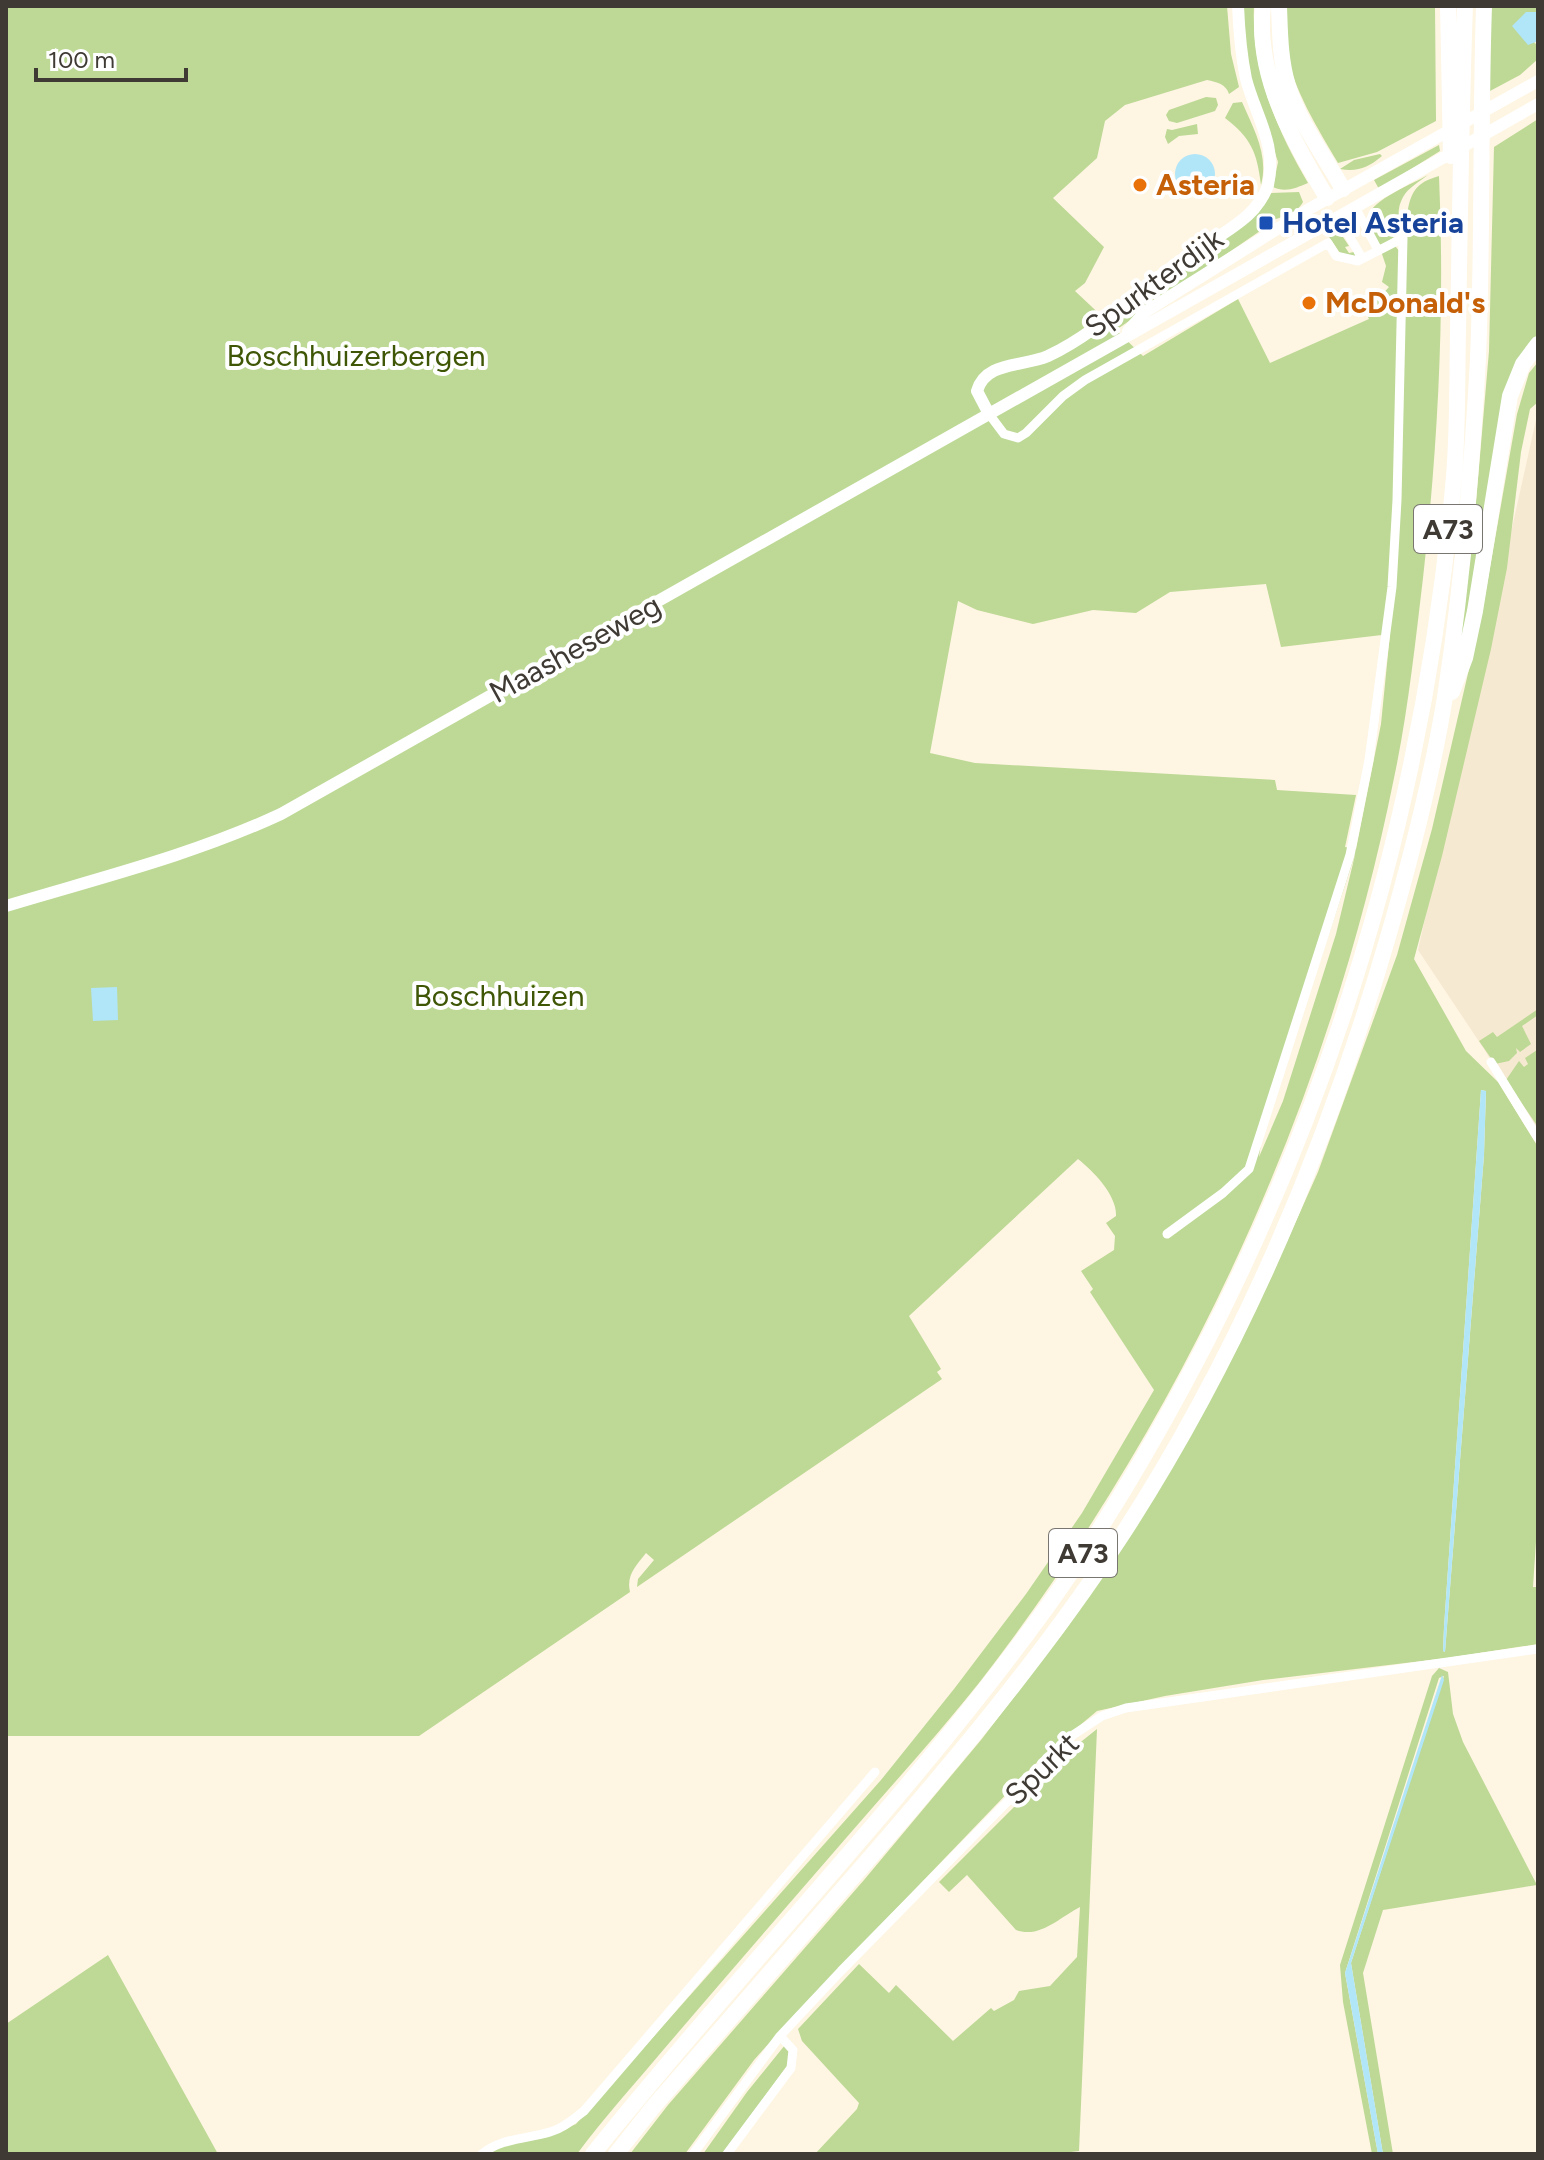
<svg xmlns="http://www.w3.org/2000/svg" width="1544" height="2160" viewBox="0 0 1544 2160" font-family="Figtree,sans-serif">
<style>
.built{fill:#f6e9d1}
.green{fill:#bdd995;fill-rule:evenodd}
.water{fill:#b1e5f8}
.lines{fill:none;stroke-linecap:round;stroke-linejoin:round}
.street{stroke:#fff;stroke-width:9}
.secondary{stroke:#fff;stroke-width:12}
.highway{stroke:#fff;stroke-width:16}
.food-dot{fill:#e8710a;stroke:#fff;stroke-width:3}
.transit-dot{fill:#1a4fb4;stroke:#fff;stroke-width:3}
.labels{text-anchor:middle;stroke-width:8;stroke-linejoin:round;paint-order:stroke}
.shield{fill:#fff;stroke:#797671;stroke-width:2}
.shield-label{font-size:28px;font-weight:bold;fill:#3f3b34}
.food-label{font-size:30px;font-weight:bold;fill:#c56008;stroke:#fff;text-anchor:start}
.transit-label{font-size:30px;font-weight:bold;fill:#164399;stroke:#fff;text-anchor:start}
.street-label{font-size:30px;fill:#3f3b34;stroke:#fff}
.park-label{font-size:30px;fill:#3e5605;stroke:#fff}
</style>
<rect width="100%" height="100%" fill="#fef5e2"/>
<path class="built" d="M 1538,411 L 1538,1137 L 1484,1049 L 1418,950 Z"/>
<path class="green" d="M 6,6 L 1227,6 L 1231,54 L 1239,87 L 1229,94 C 1226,84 1217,82 1207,80 L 1125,105 L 1105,121 L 1097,158 L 1053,198 L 1104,247 L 1085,283 L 1075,291 L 1109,323 L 1219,241 L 1271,193 L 1299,192 L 1303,202 C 1294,219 1273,214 1260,231 L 1116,330 L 1143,356 L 1238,299 L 1270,363 L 1369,319 L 1363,307 L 1379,298 L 1389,287 L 1382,282 L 1386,266 L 1381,251 L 1395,246 L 1406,259 C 1407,239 1402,197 1421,184 C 1426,180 1433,178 1439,176 C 1445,310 1438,445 1423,578 C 1415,645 1408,712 1394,778 C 1331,1092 1195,1393 1004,1650 C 958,1713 904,1771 853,1830 C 792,1900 731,1971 670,2042 C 639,2079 606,2115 577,2154 L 486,2154 L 504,2144 L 549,2136 L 576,2124 L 881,1780 L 954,1689 L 1026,1594 L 1082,1513 L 1154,1390 L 1090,1292 L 1093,1289 L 1081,1271 L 1114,1250 L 1115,1236 L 1106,1223 L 1116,1216 C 1117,1195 1093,1171 1078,1159 L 909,1316 L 941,1369 L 937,1372 L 942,1379 L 637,1587 L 638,1579 L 654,1560 L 646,1553 C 636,1566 626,1575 630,1592 L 419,1736 L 6,1736 ZM 1266,584 L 1281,647 L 1390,634 L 1381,724 L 1356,849 L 1345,847 L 1356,795 L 1277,790 L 1275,780 L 975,763 L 930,753 L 958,601 L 977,610 L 1033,624 L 1093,610 L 1136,613 L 1170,592 ZM 1355,855 L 1336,934 L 1283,1101 L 1259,1157 L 1262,1137 Z
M 1241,6 L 1254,6 C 1251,71 1276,128 1308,183 C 1296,188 1285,193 1273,187 L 1278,162 L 1250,77 Z
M 1282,6 L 1435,6 L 1436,121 L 1377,152 L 1338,163 C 1317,127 1294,91 1286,50 C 1283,36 1283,20 1282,6 Z
M 1490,6 L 1538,6 L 1538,12 L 1526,13 L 1535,44 L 1538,41 L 1538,59 L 1520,75 L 1490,91 Z
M 1206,97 L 1216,98 L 1218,105 L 1215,111 L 1177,123 L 1169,121 L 1166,115 L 1169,110 Z
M 1242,102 C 1254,130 1269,155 1261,185 C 1257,152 1251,138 1225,118 L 1233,103 Z
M 1538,119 L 1538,338 L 1527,351 L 1456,678 L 1475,514 L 1489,351 L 1494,147 Z
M 1197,124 L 1198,134 L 1179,136 L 1168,144 L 1165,137 L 1167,129 L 1172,130 Z
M 1439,145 L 1440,151 L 1379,189 L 1374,180 Z
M 1380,154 L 1382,156 C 1368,168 1357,172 1340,169 L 1354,160 Z
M 1428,175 C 1420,181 1408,188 1403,197 C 1389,224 1417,227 1379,246 C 1374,237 1365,226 1368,216 C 1372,200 1414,183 1428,175 Z
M 1325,231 L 1343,237 L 1349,246 L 1345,247 L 1349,253 L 1354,252 L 1356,258 L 1340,253 Z
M 1538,362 L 1538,402 L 1530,409 L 1521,452 L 1507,568 L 1491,649 L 1442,856 L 1414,959 L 1466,1051 L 1498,1082 L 1538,1147 L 1538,1511 L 1533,1587 L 1538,1587 L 1538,1644 L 1447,1658 L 1263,1680 L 1165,1696 L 1097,1711 L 1042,1757 L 797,2012 L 754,2060 L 685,2154 L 630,2154 L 668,2105 L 864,1880 L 981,1740 L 1069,1625 L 1267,1286 L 1318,1172 L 1397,955 L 1432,829 L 1482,613 L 1517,414 L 1529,373 ZM 1481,1090 L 1486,1091 L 1484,1155 L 1445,1652 L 1443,1651 L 1444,1627 Z
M 1538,1009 L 1538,1015 L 1522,1026 L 1531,1044 L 1520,1052 L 1516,1048 L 1517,1053 L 1509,1061 L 1495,1064 L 1479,1041 L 1493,1032 L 1497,1037 Z
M 1537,1050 L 1538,1050 L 1538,1127 L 1506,1080 L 1519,1061 L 1524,1067 L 1528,1064 L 1525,1058 Z
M 1439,1668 L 1448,1672 L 1453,1714 L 1463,1742 L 1537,1885 L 1383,1910 L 1363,1973 L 1393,2154 L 1383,2154 L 1351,1963 L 1444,1676 L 1439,1678 L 1345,1973 L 1378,2154 L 1372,2154 L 1343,2002 L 1340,1965 L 1432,1676 Z
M 1097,1729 L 1079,2151 L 1054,2154 L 815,2154 L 857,2109 L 859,2103 L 802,2041 L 798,2029 L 859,1964 L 889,1993 L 896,1985 L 953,2041 L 991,2008 L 994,2011 L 1014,2000 L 1019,1991 L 1050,1986 L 1077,1957 L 1080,1907 C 1060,1917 1040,1939 1016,1930 L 967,1875 L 949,1892 L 939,1882 L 1072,1749 Z
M 108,1955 L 218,2154 L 6,2154 L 6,2024 Z
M 785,2045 L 790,2051 L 788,2065 L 722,2154 L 703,2154 L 747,2092 Z"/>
<path class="water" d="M 1526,12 L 1538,12 L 1538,41 L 1528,45 L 1512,26 Z
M1175 174a20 20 0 1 1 40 0a20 20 0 1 1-40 0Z
M 117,987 L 118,1020 L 93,1021 L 91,988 Z
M 1481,1090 L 1486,1091 L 1484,1155 L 1445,1652 L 1443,1651 L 1444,1627 Z
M 1442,1675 L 1444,1680 L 1351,1963 L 1383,2154 L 1378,2154 L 1345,1973 Z"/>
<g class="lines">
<path class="street" d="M 1355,207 L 1378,250
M 1338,217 L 1362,258
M 989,414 L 1004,434 L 1018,438 L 1026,433 L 1063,396 L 1085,380 L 1328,243 L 1336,256 L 1358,261 L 1403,238 L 1397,500 L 1392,587 L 1369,760 L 1350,855 L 1249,1169 L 1223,1193 L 1167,1234
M 1491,1062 L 1538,1138
M 482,2154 C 501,2138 527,2139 550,2132 C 564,2128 573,2119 584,2111 L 875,1772
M 693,2154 L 780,2036 L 841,1971 L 1073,1735 L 1102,1716 L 1126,1708 L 1538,1649
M 727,2154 L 791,2068 L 793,2050 L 780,2036"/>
<path class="secondary" d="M 1128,331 L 1145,312 L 1309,209 L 1538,81
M 989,414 L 977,391 C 985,361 1023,367 1048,356 C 1097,333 1134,294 1177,263 C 1200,247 1227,234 1248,215 C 1256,208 1265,195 1268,185 C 1277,144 1256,117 1246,79 C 1241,55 1239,30 1238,6
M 6,906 C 99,878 193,855 281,814 L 1538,104"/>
<path class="highway" d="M 1263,6 C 1255,76 1293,140 1327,198
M 1279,6 C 1280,33 1280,60 1288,86 C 1300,123 1324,156 1343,189
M 1448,6 L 1451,156
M 1452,692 L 1465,658 L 1475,611 L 1510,396 L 1523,364 L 1538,344
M 593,2154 C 741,1969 908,1799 1047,1607 C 1108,1522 1160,1432 1208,1339 C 1347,1066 1427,781 1454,476 C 1458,428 1457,379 1458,331 C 1460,223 1461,114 1465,6
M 616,2154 L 654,2106 C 721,2029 787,1953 854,1876 C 949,1767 1043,1656 1122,1535 C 1242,1350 1327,1147 1388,937 C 1411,858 1432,777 1445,697 C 1462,585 1472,471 1478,358 C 1483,241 1480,123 1484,6"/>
</g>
<g class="food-dot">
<circle cx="1140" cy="185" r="8"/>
<circle cx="1309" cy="303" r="8"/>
</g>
<rect class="transit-dot" x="1258" y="215" width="16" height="16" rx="4"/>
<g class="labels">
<g class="shield">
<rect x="1414" y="505" width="68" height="48" rx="6"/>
<rect x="1049" y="1529" width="68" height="48" rx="6"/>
</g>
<g class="shield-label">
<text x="1448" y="539">A73</text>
<text x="1083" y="1563">A73</text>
</g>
<g class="food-label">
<text x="1156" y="195">Asteria</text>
<text x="1325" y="313">McDonald's</text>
</g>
<g class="transit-label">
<text x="1282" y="233">Hotel Asteria</text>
</g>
<g class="street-label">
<text transform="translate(1154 283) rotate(-36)" y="10">Spurkterdijk</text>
<text transform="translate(575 649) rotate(-29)" y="10">Maasheseweg</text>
<text transform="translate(1042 1769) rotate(-44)" y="10">Spurkt</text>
</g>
<g class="park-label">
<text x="356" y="366">Boschhuizerbergen</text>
<text x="499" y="1006">Boschhuizen</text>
</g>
</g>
<rect width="1544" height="2160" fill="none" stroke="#3f3b34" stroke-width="16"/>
<path d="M36 68v12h150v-12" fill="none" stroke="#3f3b34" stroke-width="4"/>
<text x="48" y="68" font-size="24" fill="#3f3b34" stroke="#ffffff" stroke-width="6" paint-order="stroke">100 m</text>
</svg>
